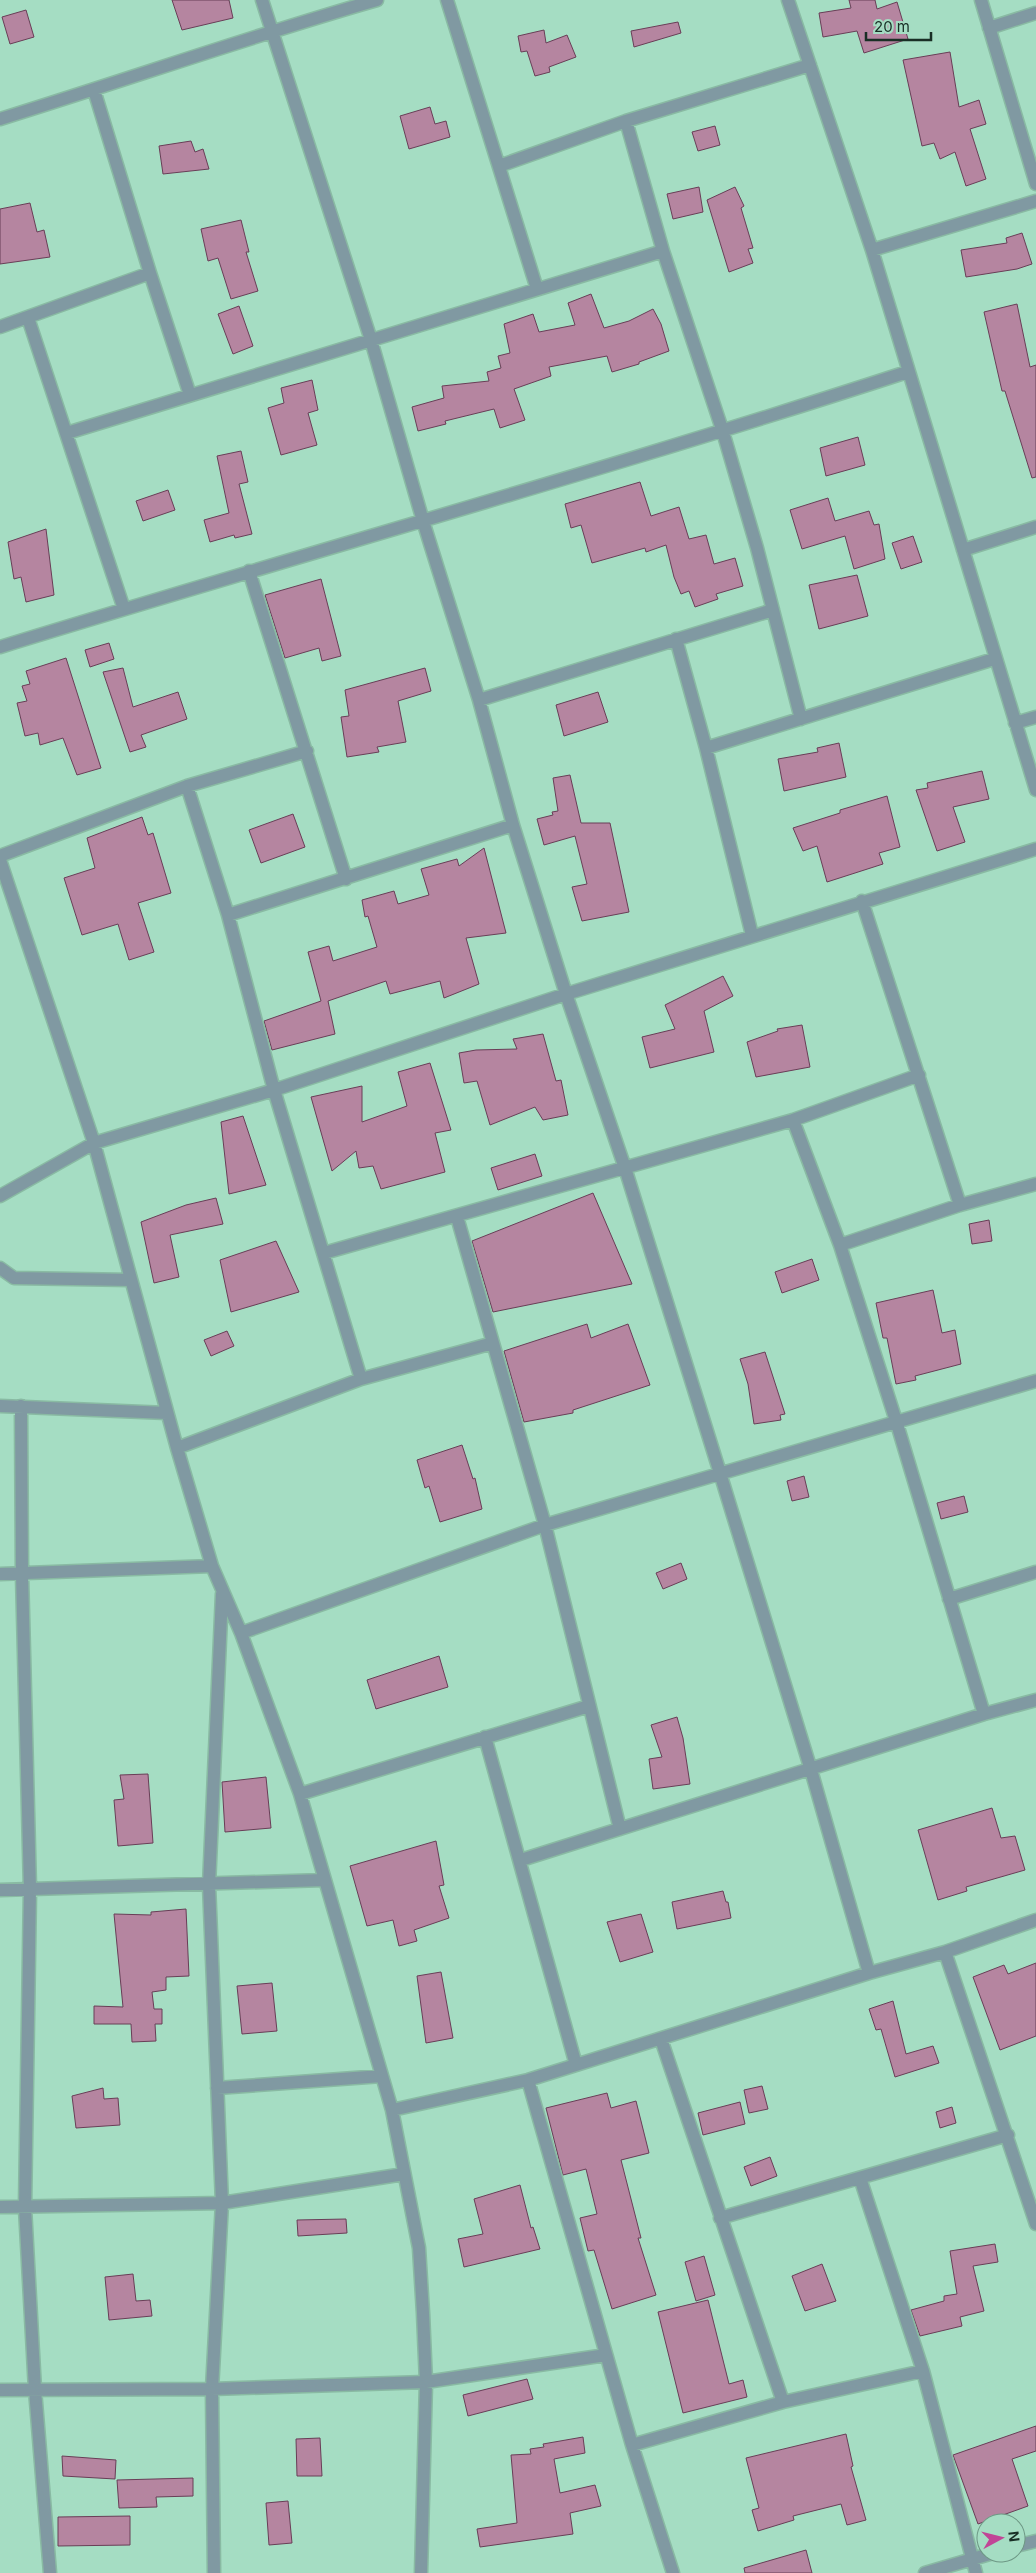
<svg xmlns="http://www.w3.org/2000/svg" width="1036" height="2573" viewBox="0 0 1036 2573" font-family="Inter,sans-serif">
<style>
.building{fill:#b585a0;stroke:#693e57}
.lines{fill:none;stroke-linecap:round;stroke-linejoin:round}
.minor-casing{stroke:#89baa3;stroke-width:15}
.minor{stroke:#8099a2;stroke-width:12}
</style>
<rect width="100%" height="100%" fill="#a5ddc3"/>
<path class="building" d="M 172,0 L 229,0 L 233,18 L 182,30 Z
M 849,0 L 875,0 L 877,9 L 897,2 L 908,39 L 864,53 L 857,31 L 823,37 L 819,13 L 851,8 Z
M 26,10 L 34,37 L 10,44 L 2,17 Z
M 678,22 L 681,33 L 634,47 L 631,31 Z
M 544,30 L 546,43 L 567,35 L 576,57 L 549,67 L 550,72 L 535,76 L 527,51 L 521,52 L 518,36 Z
M 950,52 L 959,107 L 979,100 L 986,124 L 970,129 L 986,179 L 966,186 L 955,152 L 940,159 L 934,143 L 922,146 L 903,60 Z
M 430,107 L 435,124 L 446,121 L 450,137 L 409,149 L 400,116 Z
M 715,126 L 720,145 L 698,151 L 692,132 Z
M 191,141 L 195,152 L 203,149 L 209,169 L 163,174 L 159,146 Z
M 699,187 L 703,212 L 673,219 L 667,194 Z
M 735,187 L 744,206 L 741,208 L 753,248 L 748,249 L 753,263 L 729,272 L 707,200 Z
M 30,203 L 37,232 L 44,230 L 50,257 L 0,264 L 0,209 Z
M 241,220 L 249,252 L 246,252 L 258,291 L 231,299 L 218,258 L 208,261 L 201,229 Z
M 1022,233 L 1032,264 L 1017,269 L 966,277 L 961,250 L 1007,243 L 1006,238 Z
M 591,294 L 604,328 L 629,321 L 653,309 L 661,324 L 669,351 L 639,362 L 639,364 L 612,372 L 607,356 L 549,367 L 551,376 L 514,389 L 525,420 L 500,428 L 494,409 L 445,421 L 446,424 L 418,431 L 412,407 L 444,398 L 442,386 L 489,381 L 487,372 L 501,368 L 498,356 L 510,353 L 504,324 L 533,314 L 539,332 L 575,325 L 568,303 Z
M 1017,304 L 1030,367 L 1036,365 L 1036,477 L 1032,478 L 1005,391 L 1002,391 L 984,312 Z
M 239,306 L 253,346 L 233,354 L 218,314 Z
M 312,380 L 318,410 L 308,413 L 317,445 L 281,455 L 268,408 L 284,403 L 281,388 Z
M 858,437 L 865,465 L 826,476 L 820,448 Z
M 241,451 L 248,482 L 239,484 L 252,534 L 235,538 L 234,535 L 210,542 L 204,520 L 229,513 L 217,456 Z
M 640,482 L 651,516 L 679,507 L 689,539 L 706,535 L 714,564 L 735,558 L 743,586 L 716,594 L 718,599 L 695,607 L 689,591 L 681,594 L 674,577 L 666,545 L 646,552 L 645,548 L 592,563 L 581,525 L 571,528 L 565,504 Z
M 168,490 L 175,510 L 143,521 L 136,501 Z
M 828,498 L 835,521 L 869,511 L 874,525 L 879,524 L 885,559 L 854,569 L 845,536 L 802,549 L 790,510 Z
M 46,529 L 54,595 L 26,602 L 21,577 L 14,579 L 8,542 Z
M 913,536 L 922,562 L 901,569 L 892,543 Z
M 857,575 L 868,616 L 819,629 L 809,585 Z
M 321,579 L 341,656 L 322,661 L 319,648 L 285,658 L 265,595 Z
M 109,643 L 114,659 L 90,667 L 85,650 Z
M 66,658 L 101,768 L 77,775 L 63,738 L 40,745 L 38,733 L 25,736 L 17,703 L 27,701 L 22,686 L 30,684 L 26,671 Z
M 123,668 L 133,707 L 178,692 L 187,719 L 141,735 L 146,747 L 130,752 L 103,672 Z
M 425,668 L 431,691 L 398,701 L 406,742 L 377,747 L 379,752 L 347,757 L 341,717 L 349,716 L 345,690 Z
M 598,692 L 608,722 L 564,736 L 556,705 Z
M 839,743 L 846,777 L 784,791 L 778,759 L 818,752 L 817,748 Z
M 982,771 L 989,799 L 953,807 L 965,842 L 937,851 L 916,790 L 928,788 L 927,783 Z
M 570,775 L 581,823 L 610,823 L 629,912 L 582,921 L 572,887 L 587,884 L 575,836 L 544,845 L 537,819 L 553,815 L 552,812 L 558,811 L 553,778 Z
M 887,796 L 900,847 L 879,853 L 883,864 L 827,882 L 817,846 L 803,851 L 793,828 L 840,813 L 840,810 Z
M 293,814 L 305,847 L 261,863 L 249,830 Z
M 142,817 L 148,835 L 153,833 L 171,893 L 138,903 L 154,952 L 129,960 L 118,924 L 82,935 L 64,878 L 95,868 L 87,838 Z
M 484,848 L 506,933 L 466,938 L 479,984 L 444,998 L 440,981 L 390,994 L 386,981 L 328,1001 L 335,1034 L 272,1050 L 264,1021 L 321,1001 L 308,952 L 329,946 L 333,961 L 377,947 L 368,916 L 365,917 L 362,900 L 394,891 L 398,904 L 429,895 L 421,869 L 457,859 L 459,866 Z
M 723,976 L 733,996 L 704,1011 L 714,1052 L 650,1068 L 642,1037 L 675,1029 L 665,1005 Z
M 802,1025 L 810,1067 L 756,1077 L 747,1042 L 778,1031 L 777,1029 Z
M 543,1034 L 556,1081 L 561,1080 L 568,1115 L 543,1120 L 535,1107 L 490,1125 L 477,1081 L 464,1083 L 459,1053 L 476,1050 L 517,1049 L 513,1039 Z
M 430,1063 L 451,1130 L 435,1133 L 445,1172 L 381,1189 L 373,1166 L 359,1168 L 356,1151 L 332,1171 L 311,1097 L 362,1086 L 362,1122 L 407,1106 L 398,1072 Z
M 243,1116 L 266,1185 L 229,1194 L 221,1122 Z
M 535,1154 L 542,1176 L 498,1190 L 491,1168 Z
M 593,1193 L 632,1284 L 493,1312 L 472,1241 Z
M 216,1198 L 223,1224 L 170,1235 L 179,1277 L 154,1283 L 141,1222 L 186,1205 Z
M 989,1220 L 992,1241 L 972,1244 L 969,1224 Z
M 276,1241 L 299,1292 L 231,1312 L 220,1260 Z
M 812,1259 L 819,1280 L 782,1293 L 775,1272 Z
M 933,1290 L 942,1333 L 955,1330 L 961,1364 L 915,1376 L 916,1380 L 896,1384 L 887,1338 L 883,1338 L 876,1303 Z
M 587,1324 L 591,1338 L 628,1324 L 650,1385 L 573,1410 L 573,1413 L 524,1422 L 504,1351 Z
M 227,1331 L 234,1346 L 211,1356 L 204,1340 Z
M 765,1352 L 785,1414 L 780,1415 L 781,1420 L 754,1424 L 748,1384 L 740,1359 Z
M 462,1445 L 473,1479 L 475,1478 L 482,1509 L 440,1522 L 429,1486 L 425,1488 L 417,1460 Z
M 804,1476 L 809,1497 L 792,1501 L 787,1481 Z
M 964,1496 L 968,1512 L 941,1519 L 937,1503 Z
M 681,1563 L 687,1579 L 663,1589 L 656,1573 Z
M 439,1656 L 448,1687 L 376,1709 L 367,1680 Z
M 677,1717 L 683,1738 L 690,1784 L 653,1789 L 649,1759 L 662,1757 L 651,1725 Z
M 148,1774 L 153,1843 L 118,1846 L 114,1800 L 124,1799 L 120,1775 Z
M 266,1777 L 271,1828 L 225,1832 L 222,1782 Z
M 992,1808 L 1001,1838 L 1015,1836 L 1025,1870 L 966,1887 L 967,1891 L 938,1900 L 918,1830 Z
M 436,1841 L 444,1885 L 439,1886 L 449,1918 L 414,1930 L 417,1941 L 399,1946 L 393,1920 L 367,1926 L 350,1866 Z
M 723,1891 L 726,1902 L 728,1902 L 731,1918 L 677,1929 L 672,1902 Z
M 186,1909 L 189,1976 L 166,1977 L 166,1990 L 152,1992 L 154,2009 L 162,2009 L 162,2024 L 155,2024 L 156,2041 L 132,2042 L 131,2024 L 94,2024 L 94,2006 L 123,2007 L 114,1914 L 151,1915 L 151,1912 Z
M 641,1914 L 653,1952 L 620,1962 L 607,1922 Z
M 1036,1963 L 1036,2036 L 1000,2050 L 973,1977 L 1004,1965 L 1008,1974 Z
M 441,1972 L 453,2038 L 426,2043 L 417,1976 Z
M 272,1983 L 277,2031 L 242,2034 L 237,1986 Z
M 893,2001 L 906,2054 L 933,2046 L 939,2063 L 895,2077 L 881,2029 L 876,2030 L 869,2009 Z
M 762,2086 L 768,2109 L 749,2113 L 744,2090 Z
M 103,2088 L 104,2099 L 118,2098 L 120,2125 L 76,2128 L 72,2096 Z
M 607,2093 L 611,2108 L 636,2101 L 649,2153 L 621,2160 L 641,2238 L 638,2238 L 656,2295 L 612,2309 L 594,2250 L 588,2251 L 580,2218 L 597,2214 L 586,2169 L 563,2175 L 546,2108 Z
M 740,2102 L 745,2124 L 703,2135 L 698,2113 Z
M 952,2107 L 956,2123 L 940,2128 L 936,2112 Z
M 770,2157 L 777,2176 L 751,2186 L 744,2167 Z
M 520,2185 L 531,2228 L 533,2227 L 540,2249 L 464,2267 L 458,2239 L 483,2234 L 474,2199 Z
M 346,2219 L 347,2233 L 298,2236 L 297,2220 Z
M 995,2244 L 998,2262 L 973,2266 L 984,2311 L 960,2317 L 962,2326 L 920,2336 L 911,2310 L 944,2301 L 944,2296 L 957,2294 L 950,2251 Z
M 704,2256 L 715,2295 L 696,2301 L 685,2262 Z
M 822,2264 L 836,2301 L 805,2311 L 792,2276 Z
M 133,2274 L 136,2301 L 150,2300 L 152,2316 L 109,2320 L 105,2277 Z
M 708,2300 L 729,2384 L 743,2380 L 747,2397 L 683,2413 L 658,2312 Z
M 527,2379 L 533,2399 L 468,2416 L 463,2395 Z
M 1036,2426 L 1036,2451 L 1012,2459 L 1028,2506 L 978,2524 L 953,2455 Z
M 846,2434 L 853,2466 L 851,2467 L 866,2520 L 847,2525 L 841,2504 L 793,2516 L 794,2520 L 758,2531 L 752,2510 L 759,2508 L 746,2458 Z
M 583,2437 L 585,2453 L 554,2459 L 560,2493 L 595,2485 L 601,2506 L 570,2513 L 573,2534 L 480,2547 L 477,2529 L 517,2523 L 511,2455 L 531,2454 L 530,2449 L 544,2447 L 543,2444 Z
M 320,2438 L 322,2476 L 297,2476 L 296,2439 Z
M 62,2456 L 116,2460 L 115,2479 L 63,2476 Z
M 193,2478 L 193,2496 L 156,2497 L 157,2507 L 119,2508 L 117,2480 Z
M 288,2501 L 292,2543 L 269,2545 L 266,2503 Z
M 130,2516 L 130,2545 L 58,2546 L 58,2517 Z
M 806,2550 L 812,2573 L 745,2573 L 744,2568 Z"/>
<g class="lines">
<defs>
<path id="minor" d="M 262,0 L 371,340 L 423,521 L 479,700 L 513,825 L 566,994 L 625,1168 L 720,1473 L 811,1770 L 869,1973
M 447,0 L 537,289
M 788,0 L 872,250 L 1036,790
M 981,0 L 1036,184
M 989,28 L 1036,13
M 94,90 L 150,273 L 190,395
M 0,119 C 126,80 251,36 377,0
M 626,121 L 663,251 L 723,432 L 757,548 L 801,719
M 499,166 L 626,121 L 810,65
M 872,250 L 1036,201
M 28,318 L 124,609
M 0,327 L 150,273
M 67,433 L 663,251
M 963,550 L 1036,527
M 249,571 L 346,879
M 676,639 L 706,748 L 752,935
M 0,647 C 302,554 607,470 907,372
M 479,700 L 773,610
M 1015,723 L 1036,717
M 706,748 L 994,659
M 187,786 L 228,915 L 274,1090 L 361,1379
M 0,856 L 187,786 L 307,751
M 0,860 L 94,1143 L 177,1448 L 212,1566 L 241,1633 L 300,1794 L 392,2110 L 419,2248 L 423,2313 L 426,2382 L 421,2573
M 862,901 L 960,1205
M 228,915 L 513,825
M 793,1120 L 840,1245 L 897,1424 L 984,1714
M 0,1196 L 94,1143 L 274,1090 L 566,994 L 1036,849
M 457,1217 L 545,1525 L 620,1829
M 840,1245 L 960,1205 L 1036,1184
M 324,1253 L 793,1120 L 919,1075
M 0,1268 L 14,1278 L 131,1280
M 0,1406 L 167,1413
M 21,1406 L 22,1575 L 30,1889 L 25,2208 L 35,2390 L 50,2573
M 177,1448 L 361,1379 L 493,1343
M 0,1574 L 212,1566
M 949,1599 L 1036,1572
M 241,1633 L 545,1525 L 1036,1381
M 485,1737 L 576,2065
M 300,1794 L 589,1706
M 521,1860 L 984,1714 L 1036,1700
M 0,1890 L 324,1880
M 945,1952 L 1036,2224
M 661,2039 L 783,2402
M 528,2080 L 632,2445 L 673,2573
M 217,2088 L 382,2076
M 392,2110 L 528,2080 L 869,1973 L 945,1952 L 1036,1920
M 860,2178 L 923,2371 L 976,2573
M 0,2207 L 222,2203 L 404,2174
M 720,2218 L 1008,2135
M 0,2390 L 212,2389 L 426,2382 L 606,2355
M 632,2445 L 783,2402 L 923,2371
M 1016,2546 L 1036,2541
M 214,2573 L 212,2389 L 222,2203 L 209,1885 L 222,1594
M 925,2573 L 993,2553"/>
</defs>
<use href="#minor" class="minor-casing"/>
<use href="#minor" class="minor"/>
</g>
<g transform="translate(1001 2538) rotate(83)"><circle r="24" fill="#a5ddc3" stroke="#6d9784"/>
<path d="M0-4L9 19L0 12L-9 19Z" fill="#c14596"/>
<text y="-8" font-size="14" font-weight="bold" text-anchor="middle" fill="#192f25">N</text>
</g>
<path d="M866 32v8h65v-8" fill="none" stroke="#192f25" stroke-width="2.5"/>
<text x="874" y="32" font-size="15" fill="#192f25" stroke="#a5ddc3" stroke-width="4" paint-order="stroke">20 m</text>
</svg>
